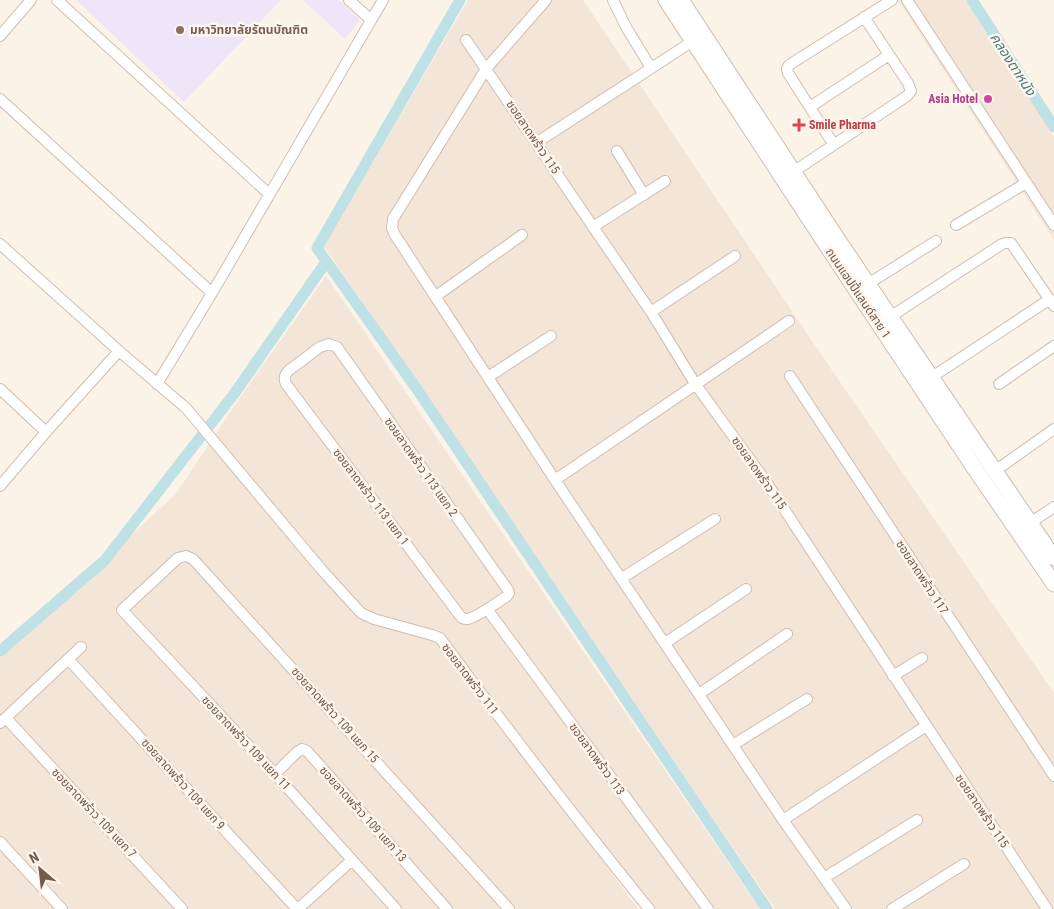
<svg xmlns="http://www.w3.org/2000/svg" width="1054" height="909" viewBox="0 0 1054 909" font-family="'Roboto Condensed','Noto Sans Thai',sans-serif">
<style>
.residential{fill:#f3e5d7}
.education{fill:#f0e5f8}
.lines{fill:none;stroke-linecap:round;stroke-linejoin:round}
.canal{stroke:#bde1e5;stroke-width:11}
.street-casing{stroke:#cfbdb1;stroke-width:12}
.secondary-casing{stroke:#d2bdaf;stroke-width:17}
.street{stroke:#fff;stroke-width:10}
.secondary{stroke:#fff;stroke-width:15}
.education-dot{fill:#8d6e63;stroke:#fef7ee;stroke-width:2}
.hotel-dot{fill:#d1479c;stroke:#fef7ee;stroke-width:2}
.health-dot{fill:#e0444e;stroke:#fef7ee;stroke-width:2}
.labels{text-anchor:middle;stroke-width:5;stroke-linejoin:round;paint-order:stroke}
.education-label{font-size:12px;font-weight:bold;fill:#785e54;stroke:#fef7ee;text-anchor:start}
.hotel-label{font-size:12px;font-weight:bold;fill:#b23c85;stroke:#fef7ee;text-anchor:end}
.health-label{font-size:12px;font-weight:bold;fill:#be3a42;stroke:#fef7ee;text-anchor:start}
.street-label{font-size:12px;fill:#75594d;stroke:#fef7ee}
.water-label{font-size:14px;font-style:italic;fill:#447980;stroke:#fef7ee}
</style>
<rect width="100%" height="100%" fill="#fcf3e8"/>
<path class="residential" d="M 468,0 L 583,0 L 816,347 L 1054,693 L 1054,909 L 775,909 L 324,246 Z
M 898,0 L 966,0 L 1054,137 L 1054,240 Z
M 326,276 L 760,909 L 654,909 L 594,832 L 586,837 L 620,885 L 639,909 L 0,909 L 0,654 L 175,495 L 239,399 Z"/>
<path class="education" d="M 76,0 L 281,0 L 184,102 Z
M 303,0 L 339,0 L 360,20 L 345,39 Z"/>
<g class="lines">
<path class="canal" d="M 460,0 L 317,248 L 414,385 L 767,909
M 972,0 L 1054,127
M 0,651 L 105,560 L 234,394 L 326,262"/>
<defs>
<path id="street" d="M 57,0 L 269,194
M 349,0 L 371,20
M 546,0 L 486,69 L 393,219 L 392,228 L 395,235 L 555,480 L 783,820 L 846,909
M 613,0 L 626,27 L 651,68
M 907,0 L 1054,225
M 0,36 L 31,0
M 466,40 L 651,312 L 696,385 L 767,483 L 1047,909
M 0,99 L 212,293
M 810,107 L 889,55
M 536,143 L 693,41
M 834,145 L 788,73 L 787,69 L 789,65 L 892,0
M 617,151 L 644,195
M 793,172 L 907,96 L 911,91 L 908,83 L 864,17
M 956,225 L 1026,183
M 593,227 L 665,181
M 0,244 L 119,351 L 186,408 L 321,569 L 361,613 L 374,619 L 432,635 L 440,638 C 508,730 577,820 649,909
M 868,284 L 936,241
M 436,296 L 522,235
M 651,312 L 735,256
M 890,317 L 1002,244 L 1006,243 L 1011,243 L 1054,306
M 329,344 L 337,347 L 508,590 L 509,593 L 507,596 C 498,602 479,616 468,619 C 464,619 464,619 461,617 L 286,384 C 284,379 284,376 288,371 L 320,347 Z
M 790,376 L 1054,776
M 488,377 L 551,336
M 932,377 L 1050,299
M 157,384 L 212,293 L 383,0
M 999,384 L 1054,346
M 0,389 L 46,432
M 995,471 L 1054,429
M 555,480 L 789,321
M 0,486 L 46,432 L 119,351
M 1030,523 L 1054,507
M 622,578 L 715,519
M 487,609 L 708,909
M 665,643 L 746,589
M 69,660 L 297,909
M 893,676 L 922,658
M 699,694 L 787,634
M 6,718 L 182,909
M 0,723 L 81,647
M 733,745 L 807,699
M 275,774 L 297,752 L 302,749 L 307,751 L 447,909
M 783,820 L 926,726
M 0,842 L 62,909
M 824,878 L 917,820
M 298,909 L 352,860
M 396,909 L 275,774 L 122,610 L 178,558 L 186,556 L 193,559 L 509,909
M 892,909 L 964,864"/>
<path id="secondary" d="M 666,0 L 827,246 L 975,469 L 1054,584
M 681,0 L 838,240 L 1054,558"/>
</defs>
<use href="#street" class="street-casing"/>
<use href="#secondary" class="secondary-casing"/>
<use href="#street" class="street"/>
<use href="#secondary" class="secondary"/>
</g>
<circle class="education-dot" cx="180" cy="30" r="5"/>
<circle class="hotel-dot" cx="988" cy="99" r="5"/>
<path class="health-dot" d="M796.5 117.5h5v5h5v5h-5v5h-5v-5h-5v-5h5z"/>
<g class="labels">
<g class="education-label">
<text x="190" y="34">มหาวิทยาลัยรัตนบัณฑิต</text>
</g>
<g class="hotel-label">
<text x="978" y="103">Asia Hotel</text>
</g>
<g class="health-label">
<text x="809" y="129">Smile Pharma</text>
</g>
<g class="street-label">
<text transform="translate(533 137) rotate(56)" y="4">ซอยลาดพร้าว 115</text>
<text transform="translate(858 293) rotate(56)" y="4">ถนนแฮปปี้แลนด์สาย 1</text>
<text transform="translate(421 467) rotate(55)" y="4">ซอยลาดพร้าว 113 แยก 2</text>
<text transform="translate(759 473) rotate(55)" y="4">ซอยลาดพร้าว 115</text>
<text transform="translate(371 497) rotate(53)" y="4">ซอยลาดพร้าว 113 แยก 1</text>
<text transform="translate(922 577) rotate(57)" y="4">ซอยลาดพร้าว 117</text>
<text transform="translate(470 679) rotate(53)" y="4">ซอยลาดพร้าว 111</text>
<text transform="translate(335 715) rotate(48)" y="4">ซอยลาดพร้าว 109 แยก 15</text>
<text transform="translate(246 743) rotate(47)" y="4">ซอยลาดพร้าว 109 แยก 11</text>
<text transform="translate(597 759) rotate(54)" y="4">ซอยลาดพร้าว 113</text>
<text transform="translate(183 784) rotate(48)" y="4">ซอยลาดพร้าว 109 แยก 9</text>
<text transform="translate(982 811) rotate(56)" y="4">ซอยลาดพร้าว 115</text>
<text transform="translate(94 813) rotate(47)" y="4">ซอยลาดพร้าว 109 แยก 7</text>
<text transform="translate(363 814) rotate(48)" y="4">ซอยลาดพร้าว 109 แยก 13</text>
</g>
<g class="water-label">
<text transform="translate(1013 64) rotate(57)" y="5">คลองตาหนัง</text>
</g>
</g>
<g transform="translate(40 869) rotate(332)" stroke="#fef7ee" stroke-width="4" paint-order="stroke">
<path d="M0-4L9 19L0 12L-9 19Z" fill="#75594d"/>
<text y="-8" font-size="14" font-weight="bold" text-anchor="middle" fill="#75594d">N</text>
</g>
</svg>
